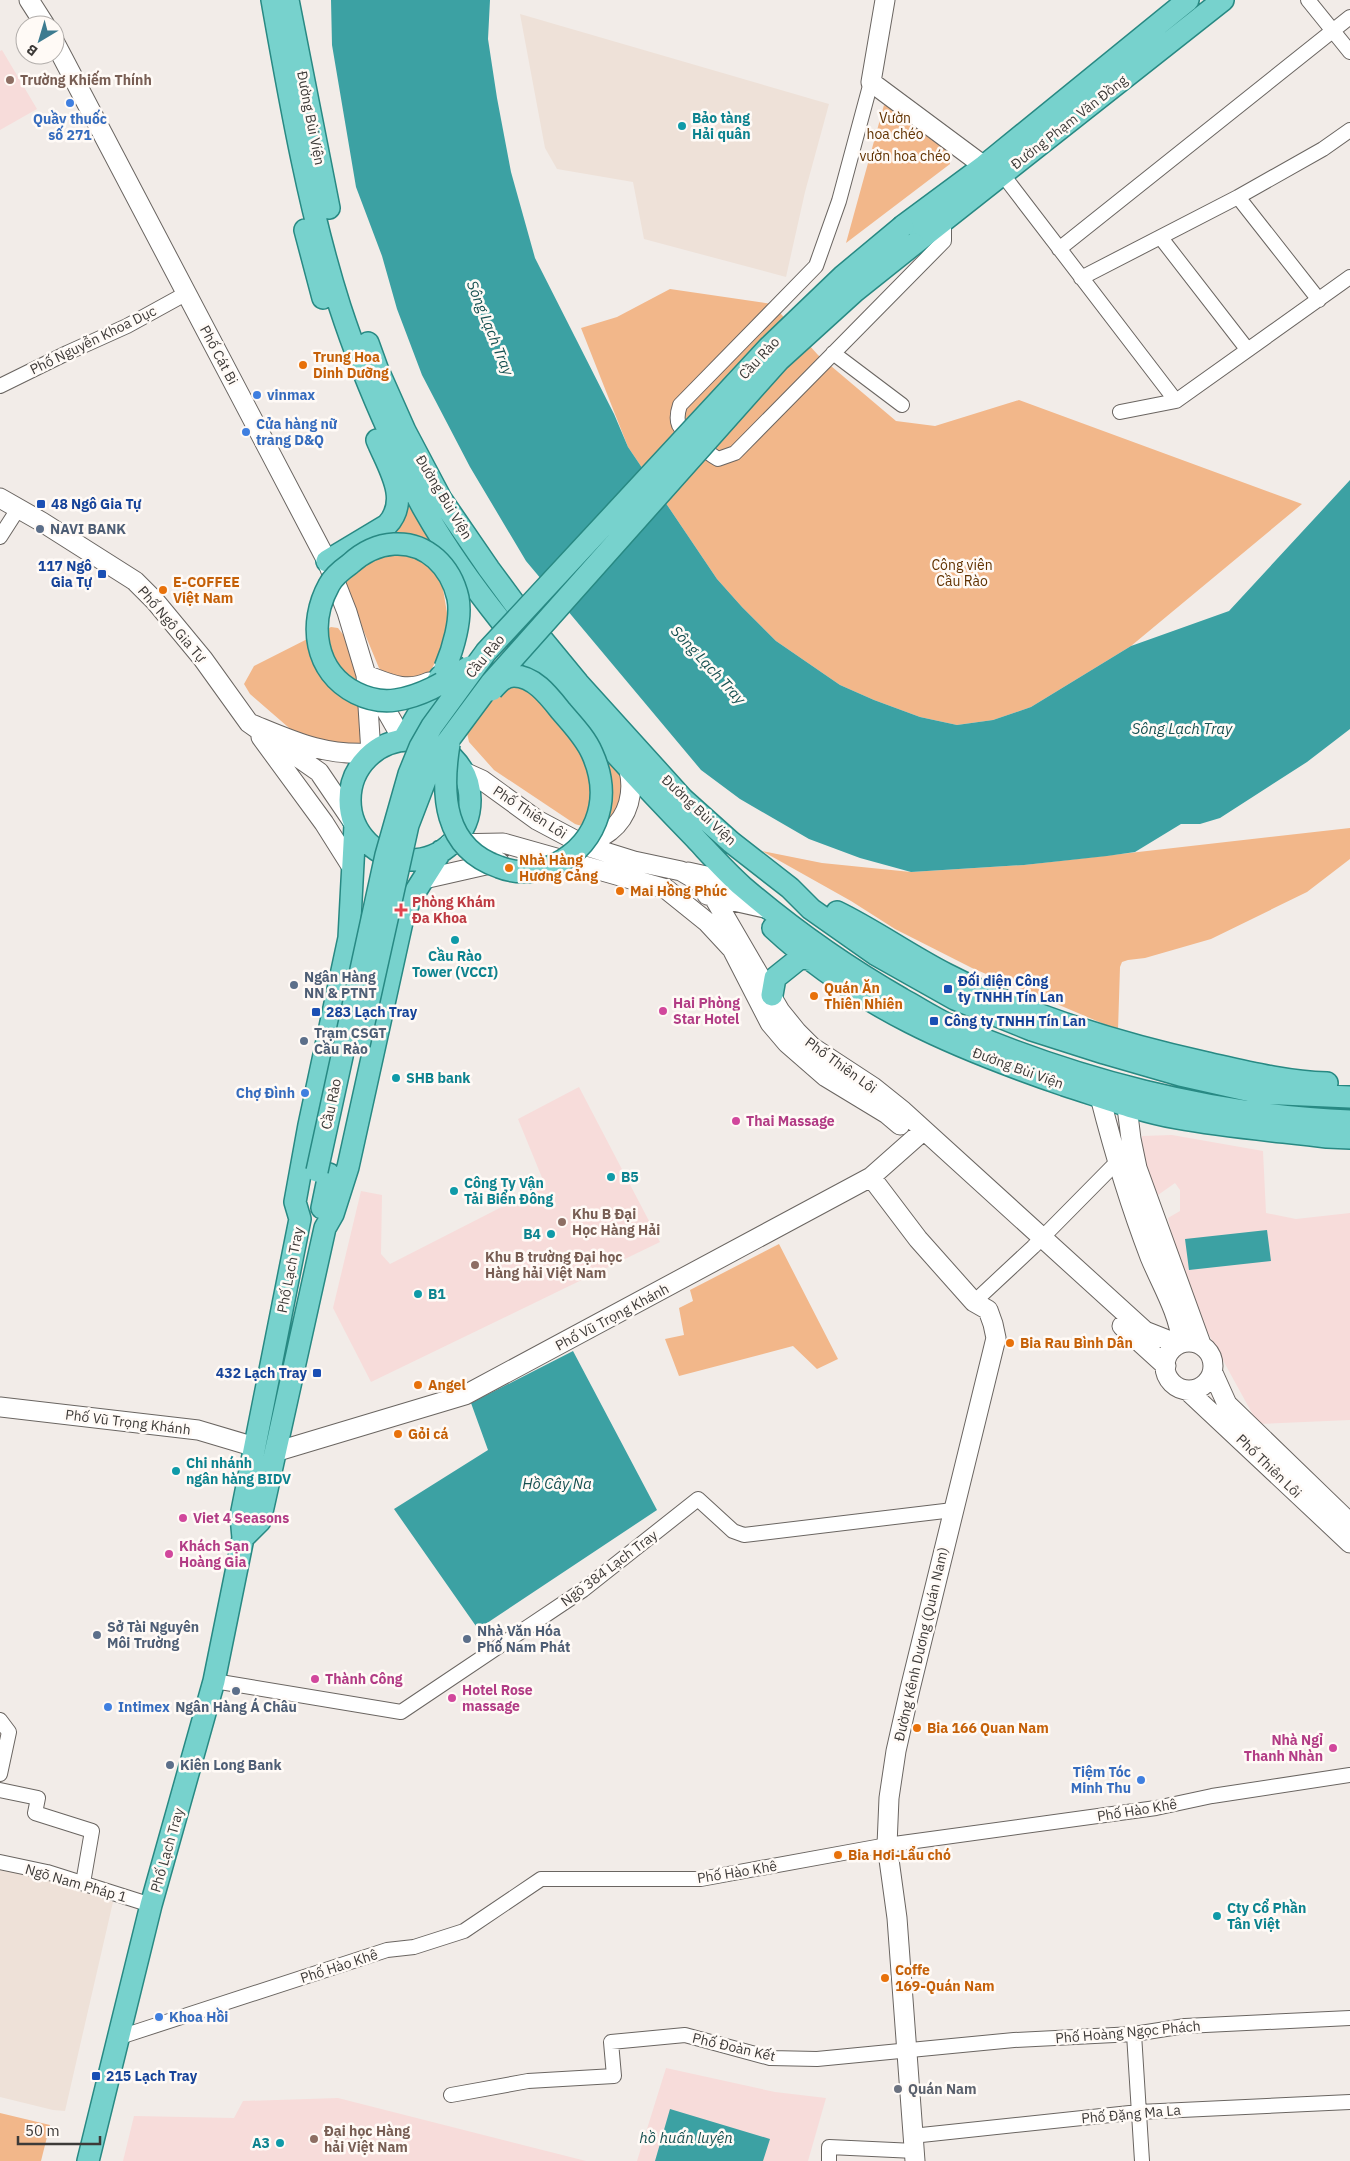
<svg xmlns="http://www.w3.org/2000/svg" width="1350" height="2161" viewBox="0 0 1350 2161" font-family="'IBM Plex Sans',sans-serif">
<style>
.built{fill:#eee1d8}
.education{fill:#f7dcda}
.green{fill:#f2b78a}
.water{fill:#3ca1a3}
.lines{fill:none;stroke-linecap:round;stroke-linejoin:round}
.street-casing{stroke:#6a6561;stroke-width:16}
.secondary-casing{stroke:#6a6561;stroke-width:21}
.primary-casing{stroke:#288983;stroke-width:24}
.street{stroke:#fff;stroke-width:14}
.secondary{stroke:#fff;stroke-width:19}
.primary{stroke:#77d2cd;stroke-width:21}
.primary-bridge-casing{stroke:#288983;stroke-width:24;stroke-linecap:butt}
.primary-bridge{stroke:#77d2cd;stroke-width:21}
.education-dot{fill:#8d6e63;stroke:#fffaf6;stroke-width:2}
.shop-dot{fill:#3f7fe0;stroke:#fffaf6;stroke-width:2}
.culture-dot{fill:#0f9aa8;stroke:#fffaf6;stroke-width:2}
.food-dot{fill:#e8710a;stroke:#fffaf6;stroke-width:2}
.transit-dot{fill:#1a4fb4;stroke:#fffaf6;stroke-width:2}
.service-dot{fill:#5c6f8a;stroke:#fffaf6;stroke-width:2}
.health-dot{fill:#e0444e;stroke:#fffaf6;stroke-width:2}
.hotel-dot{fill:#d1479c;stroke:#fffaf6;stroke-width:2}
.worship-dot{fill:#6b7280;stroke:#fffaf6;stroke-width:2}
.labels{text-anchor:middle;stroke-width:5;stroke-linejoin:round;paint-order:stroke}
.education-label{font-size:14px;font-weight:bold;fill:#785e54;stroke:#fffaf6;text-anchor:start}
.street-label{font-size:14px;fill:#3d3a38;stroke:#fffaf6}
.culture-label{font-size:14px;font-weight:bold;fill:#0d838f;stroke:#fffaf6;text-anchor:start}
.park-label{font-size:14px;fill:#613201;stroke:#fffaf6}
.shop-label{font-size:14px;font-weight:bold;fill:#366cbe;stroke:#fffaf6;text-anchor:start}
.food-label{font-size:14px;font-weight:bold;fill:#c56008;stroke:#fffaf6;text-anchor:start}
.transit-label{font-size:14px;font-weight:bold;fill:#164399;stroke:#fffaf6;text-anchor:start}
.service-label{font-size:14px;font-weight:bold;fill:#4e5e75;stroke:#fffaf6;text-anchor:start}
.health-label{font-size:14px;font-weight:bold;fill:#be3a42;stroke:#fffaf6;text-anchor:start}
.hotel-label{font-size:14px;font-weight:bold;fill:#b23c85;stroke:#fffaf6;text-anchor:start}
.worship-label{font-size:14px;font-weight:bold;fill:#5b616d;stroke:#fffaf6;text-anchor:start}
.water-label{font-size:15px;font-style:italic;fill:#165051;stroke:#fffaf6}
</style>
<rect width="100%" height="100%" fill="#f2ece8"/>
<path class="built" d="M 520,14 L 829,104 L 805,192 L 786,277 L 644,239 L 633,182 L 557,169 L 545,148 Z
M 0,1868 L 46,1880 L 113,1902 L 65,2111 L 53,2110 L 0,2097 Z"/>
<path class="education" d="M 2,50 L 37,109 L 0,130 L 0,51 Z
M 579,1087 L 660,1242 L 371,1382 L 333,1308 L 361,1191 L 382,1195 L 381,1254 L 390,1264 L 545,1185 L 518,1119 Z
M 1172,1135 L 1263,1151 L 1266,1213 L 1296,1219 L 1350,1213 L 1350,1420 L 1258,1424 L 1203,1324 L 1179,1266 L 1168,1218 L 1180,1211 L 1180,1190 L 1175,1183 L 1158,1195 L 1143,1161 L 1142,1136 Z
M 666,2068 L 775,2092 L 826,2098 L 808,2161 L 637,2161 Z
M 338,2098 L 586,2161 L 123,2161 L 134,2116 L 234,2118 L 243,2101 Z"/>
<path class="green" d="M 884,105 L 908,114 L 949,151 L 950,164 L 846,243 Z
M 670,289 L 772,304 L 818,355 L 896,421 L 935,426 L 1019,400 L 1302,504 L 1131,646 L 1031,707 L 993,720 L 957,725 L 920,717 L 874,700 L 840,685 L 776,641 L 742,607 L 717,579 L 628,447 L 581,328 L 617,317 Z
M 404,493 L 442,551 L 442,583 L 448,619 L 440,653 L 430,672 L 419,680 L 401,681 L 387,675 L 379,668 L 338,569 Z
M 331,627 L 338,628 L 345,637 L 363,687 L 364,739 L 359,749 L 303,740 L 250,694 L 244,684 L 254,666 Z
M 507,668 L 620,769 C 621,776 622,783 622,790 C 621,816 599,832 575,824 L 494,770 L 469,742 L 465,724 Z
M 1350,828 L 1350,859 L 1307,892 L 1211,939 L 1145,958 L 1128,960 L 1122,962 L 1120,967 L 1118,1030 L 972,968 L 895,929 L 851,901 L 762,851 L 822,863 L 911,872 L 1024,865 Z
M 779,1244 L 838,1359 L 817,1369 L 793,1346 L 679,1376 L 665,1339 L 684,1335 L 679,1308 L 693,1301 L 690,1290 Z
M 0,2113 L 50,2125 L 41,2161 L 0,2161 Z"/>
<path class="water" d="M 331,0 L 490,0 L 488,39 L 497,98 L 511,172 L 535,258 L 614,414 L 628,447 L 717,579 L 742,607 L 776,641 L 840,685 L 874,700 L 920,717 L 957,725 L 993,720 L 1031,707 L 1131,646 L 1229,611 L 1350,480 L 1350,729 L 1307,762 L 1220,818 L 1200,824 L 1181,824 L 1135,852 L 1107,856 L 1024,865 L 911,872 L 860,858 L 809,839 L 740,799 L 701,770 L 526,561 L 470,467 L 422,375 L 397,309 L 382,256 L 356,187 L 332,45 Z
M 1267,1230 L 1271,1261 L 1189,1270 L 1185,1239 Z
M 573,1351 L 657,1510 L 478,1629 L 394,1509 L 488,1450 L 471,1403 Z
M 670,2109 L 770,2139 L 763,2161 L 655,2161 Z"/>
<g class="lines">
<defs>
<path id="street" d="M 1308,0 L 1350,52
M 871,82 L 839,201 L 816,266 L 680,405 C 678,411 676,418 679,425 C 684,435 708,453 718,459 L 735,453 L 944,241 L 944,221
M 1003,175 L 1176,401
M 1238,197 L 1319,300
M 1161,238 L 1247,349
M 1059,249 L 1350,17
M 1081,278 L 1238,197 L 1323,149 L 1350,130
M 833,353 L 902,405
M 0,386 L 67,353 L 127,326 L 187,293
M 1120,412 L 1176,401 L 1350,277
M 0,537 L 18,509
M 974,1302 L 1033,1247 L 1116,1163
M 214,1681 L 401,1712 L 583,1590 L 698,1499 L 733,1531 L 744,1535 L 953,1510
M 0,1720 L 9,1732 L 0,1774
M 0,1790 L 38,1798 L 35,1813 L 92,1831 L 83,1883
M 0,1862 L 47,1872 L 151,1905
M 1134,2034 L 1142,2161
M 120,2037 L 387,1950 L 414,1947 L 464,1931 L 541,1879 L 701,1879 L 887,1845 L 1156,1808 L 1212,1796 L 1350,1775
M 451,2095 L 528,2081 L 614,2076 L 611,2042 L 685,2035 L 770,2058 L 817,2059 L 1014,2040 L 1134,2034 L 1185,2026 L 1350,2018
M 912,2136 L 1139,2112 L 1350,2102
M 829,2161 L 829,2147 L 915,2151"/>
<path id="secondary" d="M 29,0 L 45,25
M 885,0 L 871,82 L 984,166
M 55,43 L 327,561 L 347,612 L 366,675 L 371,753 C 323,756 293,741 249,723
M 0,498 L 42,522 L 135,581 L 155,601 L 203,659 L 249,723 L 319,772 L 355,825
M 366,675 C 388,683 405,693 429,682
M 374,689 L 403,740
M 261,737 L 324,823 L 353,869
M 462,771 L 482,780 L 537,820 L 586,846 L 634,861 L 681,871 L 698,881 L 713,896 L 780,1011 L 797,1032 L 812,1047 L 873,1087 L 903,1111 L 1145,1331 L 1178,1344
M 449,844 L 503,843 L 666,889 L 707,922 L 732,949 L 770,1023 L 787,1043 L 826,1077 L 887,1114 L 900,1125
M 586,846 C 594,841 602,837 610,831 C 629,816 634,792 629,770
M 688,872 L 738,883
M 424,879 L 499,862
M 707,895 L 769,909
M 1100,1097 C 1114,1152 1130,1205 1150,1257 C 1162,1286 1178,1311 1182,1343
M 1127,1107 L 1131,1139 L 1137,1168 L 1201,1344
M 871,1177 L 918,1239 L 974,1302 L 988,1310 L 993,1324 L 996,1338 L 910,1689 L 896,1751 L 889,1798 L 887,1845 L 897,1918 L 915,2161
M 1122,1326 L 1166,1366
M1165 1366a24 24 0 1 1 48 0a24 24 0 1 1-48 0Z
M 1213,1373 L 1227,1404 L 1350,1523
M 1187,1390 L 1350,1543
M 0,1407 L 198,1430 L 255,1447
M 275,1452 L 465,1395 L 871,1177 L 923,1131"/>
<path id="primary" d="M 272,0 C 290,101 309,210 340,307 C 354,350 371,392 390,434 C 401,459 411,487 425,511 C 471,592 535,663 597,733 C 629,769 662,804 695,838 C 711,855 726,872 743,887 C 792,929 846,967 902,999 C 917,1007 932,1017 947,1024 C 1073,1079 1212,1116 1350,1121
M 288,0 L 329,208
M 903,226 L 984,166 L 1188,0
M 305,230 L 323,298
M 914,244 L 1223,0
M 368,343 L 377,368 L 405,431 L 441,499 L 489,569 L 531,626 L 578,683 L 683,799 L 731,842 L 790,888 L 811,909 L 875,954 L 955,999 L 1032,1030 L 1104,1053 L 1180,1075 L 1260,1093 L 1350,1097
M 327,561 L 387,525 C 411,500 388,467 377,440
M 403,740 L 440,677
M350 800a60 60 0 1 1 120 0a60 60 0 1 1-120 0Z
M 837,912 C 874,930 909,955 946,974 C 1028,1016 1117,1043 1207,1063 C 1247,1072 1287,1082 1327,1083
M 773,928 C 858,1007 956,1048 1064,1085 C 1102,1097 1138,1111 1177,1118 C 1226,1127 1277,1131 1327,1137 L 1350,1138
M 772,995 L 775,978 L 800,958 L 811,959
M 322,1208 L 329,1174
M 243,1538 L 260,1521 L 325,1228 L 333,1214 L 348,1167 L 402,922 L 410,900 L 441,851
M 88,2161 L 151,1905 L 214,1681 L 243,1538 L 241,1516 L 300,1219 L 295,1202 L 309,1125 L 349,938 L 355,825"/>
</defs>
<use href="#street" class="street-casing"/>
<use href="#secondary" class="secondary-casing"/>
<use href="#primary" class="primary-casing"/>
<use href="#street" class="street"/>
<use href="#secondary" class="secondary"/>
<use href="#primary" class="primary"/>
<defs>
<path id="primary-bridge" d="M 445,668 C 453,649 462,619 458,598 C 451,567 427,542 394,544 C 378,545 362,553 350,564 C 343,569 333,577 329,585 C 308,623 314,672 356,693 C 368,699 383,702 396,700 C 423,696 446,681 469,667
M 449,744 C 441,794 443,848 499,867 C 514,873 531,873 547,868 C 595,849 614,801 592,753 C 585,737 572,724 561,711 C 549,696 534,676 514,676 C 504,676 498,683 492,690
M 359,1045 L 408,825 L 426,778 L 436,757 L 491,683 L 779,360 L 855,291 L 914,244
M 317,1171 L 386,855 L 409,774 L 420,747 L 432,726 L 486,652 L 769,347 L 843,276 L 903,226"/>
</defs>
<use href="#primary-bridge" class="primary-bridge-casing"/>
<use href="#primary-bridge" class="primary-bridge"/>
</g>
<g class="education-dot">
<circle cx="10" cy="80" r="5"/>
<circle cx="562" cy="1222" r="5"/>
<circle cx="475" cy="1265" r="5"/>
<circle cx="314" cy="2139" r="5"/>
</g>
<g class="shop-dot">
<circle cx="70" cy="103" r="5"/>
<circle cx="257" cy="395" r="5"/>
<circle cx="246" cy="432" r="5"/>
<circle cx="305" cy="1093" r="5"/>
<circle cx="108" cy="1707" r="5"/>
<circle cx="1141" cy="1780" r="5"/>
<circle cx="159" cy="2017" r="5"/>
</g>
<g class="culture-dot">
<circle cx="682" cy="126" r="5"/>
<circle cx="455" cy="940" r="5"/>
<circle cx="396" cy="1078" r="5"/>
<circle cx="611" cy="1177" r="5"/>
<circle cx="454" cy="1191" r="5"/>
<circle cx="551" cy="1234" r="5"/>
<circle cx="418" cy="1294" r="5"/>
<circle cx="176" cy="1471" r="5"/>
<circle cx="1217" cy="1916" r="5"/>
<circle cx="280" cy="2143" r="5"/>
</g>
<g class="food-dot">
<circle cx="303" cy="365" r="5"/>
<circle cx="163" cy="590" r="5"/>
<circle cx="509" cy="868" r="5"/>
<circle cx="620" cy="891" r="5"/>
<circle cx="814" cy="996" r="5"/>
<circle cx="1010" cy="1343" r="5"/>
<circle cx="418" cy="1385" r="5"/>
<circle cx="398" cy="1434" r="5"/>
<circle cx="917" cy="1728" r="5"/>
<circle cx="838" cy="1855" r="5"/>
<circle cx="885" cy="1978" r="5"/>
</g>
<g class="transit-dot">
<rect x="36" y="499" width="10" height="10" rx="2.5"/>
<rect x="97" y="569" width="10" height="10" rx="2.5"/>
<rect x="943" y="984" width="10" height="10" rx="2.5"/>
<rect x="311" y="1007" width="10" height="10" rx="2.5"/>
<rect x="929" y="1016" width="10" height="10" rx="2.5"/>
<rect x="312" y="1368" width="10" height="10" rx="2.5"/>
<rect x="91" y="2071" width="10" height="10" rx="2.5"/>
</g>
<g class="service-dot">
<circle cx="40" cy="529" r="5"/>
<circle cx="294" cy="985" r="5"/>
<circle cx="304" cy="1041" r="5"/>
<circle cx="97" cy="1635" r="5"/>
<circle cx="467" cy="1639" r="5"/>
<circle cx="236" cy="1691" r="5"/>
<circle cx="170" cy="1765" r="5"/>
</g>
<path class="health-dot" d="M398.5 902.5h5v5h5v5h-5v5h-5v-5h-5v-5h5z"/>
<g class="hotel-dot">
<circle cx="663" cy="1011" r="5"/>
<circle cx="736" cy="1121" r="5"/>
<circle cx="183" cy="1518" r="5"/>
<circle cx="169" cy="1554" r="5"/>
<circle cx="315" cy="1679" r="5"/>
<circle cx="452" cy="1698" r="5"/>
<circle cx="1333" cy="1748" r="5"/>
</g>
<circle class="worship-dot" cx="898" cy="2089" r="5"/>
<g class="labels">
<g class="education-label">
<text x="20" y="85">Trường Khiếm Thính</text>
<text x="572" y="1219">Khu B Đại<tspan x="572" dy="16">Học Hàng Hải</tspan></text>
<text x="485" y="1262">Khu B trường Đại học<tspan x="485" dy="16">Hàng hải Việt Nam</tspan></text>
<text x="324" y="2136">Đại học Hàng<tspan x="324" dy="16">hải Việt Nam</tspan></text>
</g>
<g class="street-label">
<text transform="translate(311 118) rotate(79)" y="5">Đường Bùi Viện</text>
<text transform="translate(1069 122) rotate(-38)" y="5">Đường Phạm Văn Đồng</text>
<text transform="translate(93 340) rotate(-26)" y="5">Phố Nguyễn Khoa Dục</text>
<text transform="translate(219 355) rotate(62)" y="5">Phố Cát Bi</text>
<text transform="translate(759 358) rotate(-47)" y="5">Cầu Rào</text>
<text transform="translate(444 497) rotate(59)" y="5">Đường Bùi Viện</text>
<text transform="translate(172 624) rotate(49)" y="5">Phố Ngô Gia Tự</text>
<text transform="translate(485 656) rotate(-50)" y="5">Cầu Rào</text>
<text transform="translate(699 810) rotate(43)" y="5">Đường Bùi Viện</text>
<text transform="translate(530 812) rotate(33)" y="5">Phố Thiên Lôi</text>
<text transform="translate(841 1065) rotate(36)" y="5">Phố Thiên Lôi</text>
<text transform="translate(1018 1068) rotate(20)" y="5">Đường Bùi Viện</text>
<text transform="translate(331 1104) rotate(-78)" y="5">Cầu Rào</text>
<text transform="translate(290 1270) rotate(-79)" y="5">Phố Lạch Tray</text>
<text transform="translate(612 1317) rotate(-28)" y="5">Phố Vũ Trọng Khánh</text>
<text transform="translate(128 1422) rotate(7)" y="5">Phố Vũ Trọng Khánh</text>
<text transform="translate(1269 1466) rotate(44)" y="5">Phố Thiên Lôi</text>
<text transform="translate(609 1568) rotate(-37)" y="5">Ngõ 384 Lạch Tray</text>
<text transform="translate(921 1644) rotate(-77)" y="5">Đường Kênh Dương (Quán Nam)</text>
<text transform="translate(1137 1810) rotate(-9)" y="5">Phố Hào Khê</text>
<text transform="translate(167 1850) rotate(-74)" y="5">Phố Lạch Tray</text>
<text transform="translate(737 1872) rotate(-9)" y="5">Phố Hào Khê</text>
<text transform="translate(76 1883) rotate(16)" y="5">Ngõ Nam Pháp 1</text>
<text transform="translate(339 1966) rotate(-18)" y="5">Phố Hào Khê</text>
<text transform="translate(1128 2032) rotate(-5)" y="5">Phố Hoàng Ngọc Phách</text>
<text transform="translate(734 2047) rotate(13)" y="5">Phố Đoàn Kết</text>
<text transform="translate(1131 2114) rotate(-5)" y="5">Phố Đặng Ma La</text>
</g>
<g class="culture-label">
<text x="692" y="123">Bảo tàng<tspan x="692" dy="16">Hải quân</tspan></text>
<text x="455" y="961" text-anchor="middle">Cầu Rào<tspan x="455" dy="16">Tower (VCCI)</tspan></text>
<text x="406" y="1083">SHB bank</text>
<text x="621" y="1182">B5</text>
<text x="464" y="1188">Công Ty Vận<tspan x="464" dy="16">Tải Biển Đông</tspan></text>
<text x="541" y="1239" text-anchor="end">B4</text>
<text x="428" y="1299">B1</text>
<text x="186" y="1468">Chi nhánh<tspan x="186" dy="16">ngân hàng BIDV</tspan></text>
<text x="1227" y="1913">Cty Cổ Phần<tspan x="1227" dy="16">Tân Việt</tspan></text>
<text x="270" y="2148" text-anchor="end">A3</text>
</g>
<g class="park-label">
<text x="895" y="123">Vườn<tspan x="895" dy="16">hoa chéo</tspan></text>
<text x="905" y="161">vườn hoa chéo</text>
<text x="962" y="570">Công viên<tspan x="962" dy="16">Cầu Rào</tspan></text>
</g>
<g class="shop-label">
<text x="70" y="124" text-anchor="middle">Quầy thuốc<tspan x="70" dy="16">số 271</tspan></text>
<text x="267" y="400">vinmax</text>
<text x="256" y="429">Cửa hàng nữ<tspan x="256" dy="16">trang D&amp;Q</tspan></text>
<text x="295" y="1098" text-anchor="end">Chợ Đình</text>
<text x="118" y="1712">Intimex</text>
<text x="1131" y="1777" text-anchor="end">Tiệm Tóc<tspan x="1131" dy="16">Minh Thu</tspan></text>
<text x="169" y="2022">Khoa Hồi</text>
</g>
<g class="food-label">
<text x="313" y="362">Trung Hoa<tspan x="313" dy="16">Dinh Dưỡng</tspan></text>
<text x="173" y="587">E-COFFEE<tspan x="173" dy="16">Việt Nam</tspan></text>
<text x="519" y="865">Nhà Hàng<tspan x="519" dy="16">Hương Cảng</tspan></text>
<text x="630" y="896">Mai Hồng Phúc</text>
<text x="824" y="993">Quán Ăn<tspan x="824" dy="16">Thiên Nhiên</tspan></text>
<text x="1020" y="1348">Bia Rau Bình Dân</text>
<text x="428" y="1390">Angel</text>
<text x="408" y="1439">Gỏi cá</text>
<text x="927" y="1733">Bia 166 Quan Nam</text>
<text x="848" y="1860">Bia Hơi-Lẩu chó</text>
<text x="895" y="1975">Coffe<tspan x="895" dy="16">169-Quán Nam</tspan></text>
</g>
<g class="transit-label">
<text x="51" y="509">48 Ngô Gia Tự</text>
<text x="92" y="571" text-anchor="end">117 Ngô<tspan x="92" dy="16">Gia Tự</tspan></text>
<text x="958" y="986">Đối diện Công<tspan x="958" dy="16">ty TNHH Tín Lan</tspan></text>
<text x="326" y="1017">283 Lạch Tray</text>
<text x="944" y="1026">Công ty TNHH Tín Lan</text>
<text x="307" y="1378" text-anchor="end">432 Lạch Tray</text>
<text x="106" y="2081">215 Lạch Tray</text>
</g>
<g class="service-label">
<text x="50" y="534">NAVI BANK</text>
<text x="304" y="982">Ngân Hàng<tspan x="304" dy="16">NN &amp; PTNT</tspan></text>
<text x="314" y="1038">Trạm CSGT<tspan x="314" dy="16">Cầu Rào</tspan></text>
<text x="107" y="1632">Sở Tài Nguyên<tspan x="107" dy="16">Môi Trường</tspan></text>
<text x="477" y="1636">Nhà Văn Hóa<tspan x="477" dy="16">Phố Nam Phát</tspan></text>
<text x="236" y="1712" text-anchor="middle">Ngân Hàng Á Châu</text>
<text x="180" y="1770">Kiên Long Bank</text>
</g>
<g class="health-label">
<text x="412" y="907">Phòng Khám<tspan x="412" dy="16">Đa Khoa</tspan></text>
</g>
<g class="hotel-label">
<text x="673" y="1008">Hai Phòng<tspan x="673" dy="16">Star Hotel</tspan></text>
<text x="746" y="1126">Thai Massage</text>
<text x="193" y="1523">Viet 4 Seasons</text>
<text x="179" y="1551">Khách Sạn<tspan x="179" dy="16">Hoàng Gia</tspan></text>
<text x="325" y="1684">Thành Công</text>
<text x="462" y="1695">Hotel Rose<tspan x="462" dy="16">massage</tspan></text>
<text x="1323" y="1745" text-anchor="end">Nhà Ngỉ<tspan x="1323" dy="16">Thanh Nhàn</tspan></text>
</g>
<g class="worship-label">
<text x="908" y="2094">Quán Nam</text>
</g>
<g class="water-label">
<text transform="translate(490 328) rotate(68)" y="5">Sông Lạch Tray</text>
<text transform="translate(708 665) rotate(47)" y="5">Sông Lạch Tray</text>
<text x="1182" y="734">Sông Lạch Tray</text>
<text x="557" y="1489">Hồ Cây Na</text>
<text x="686" y="2143">hồ huấn luyện</text>
</g>
</g>
<g transform="translate(40 40) rotate(218)"><circle r="24" fill="#fffaf6" stroke="#b1adaa"/>
<path d="M0-4L9 19L0 12L-9 19Z" fill="#3d7b90"/>
<text y="-8" font-size="14" font-weight="bold" text-anchor="middle" fill="#3d3a38">B</text>
</g>
<path d="M18 2136v8h82v-8" fill="none" stroke="#3d3a38" stroke-width="2.5"/>
<text x="25" y="2136" font-size="15" fill="#3d3a38" stroke="#fffaf6" stroke-width="4" paint-order="stroke">50 m</text>
</svg>
